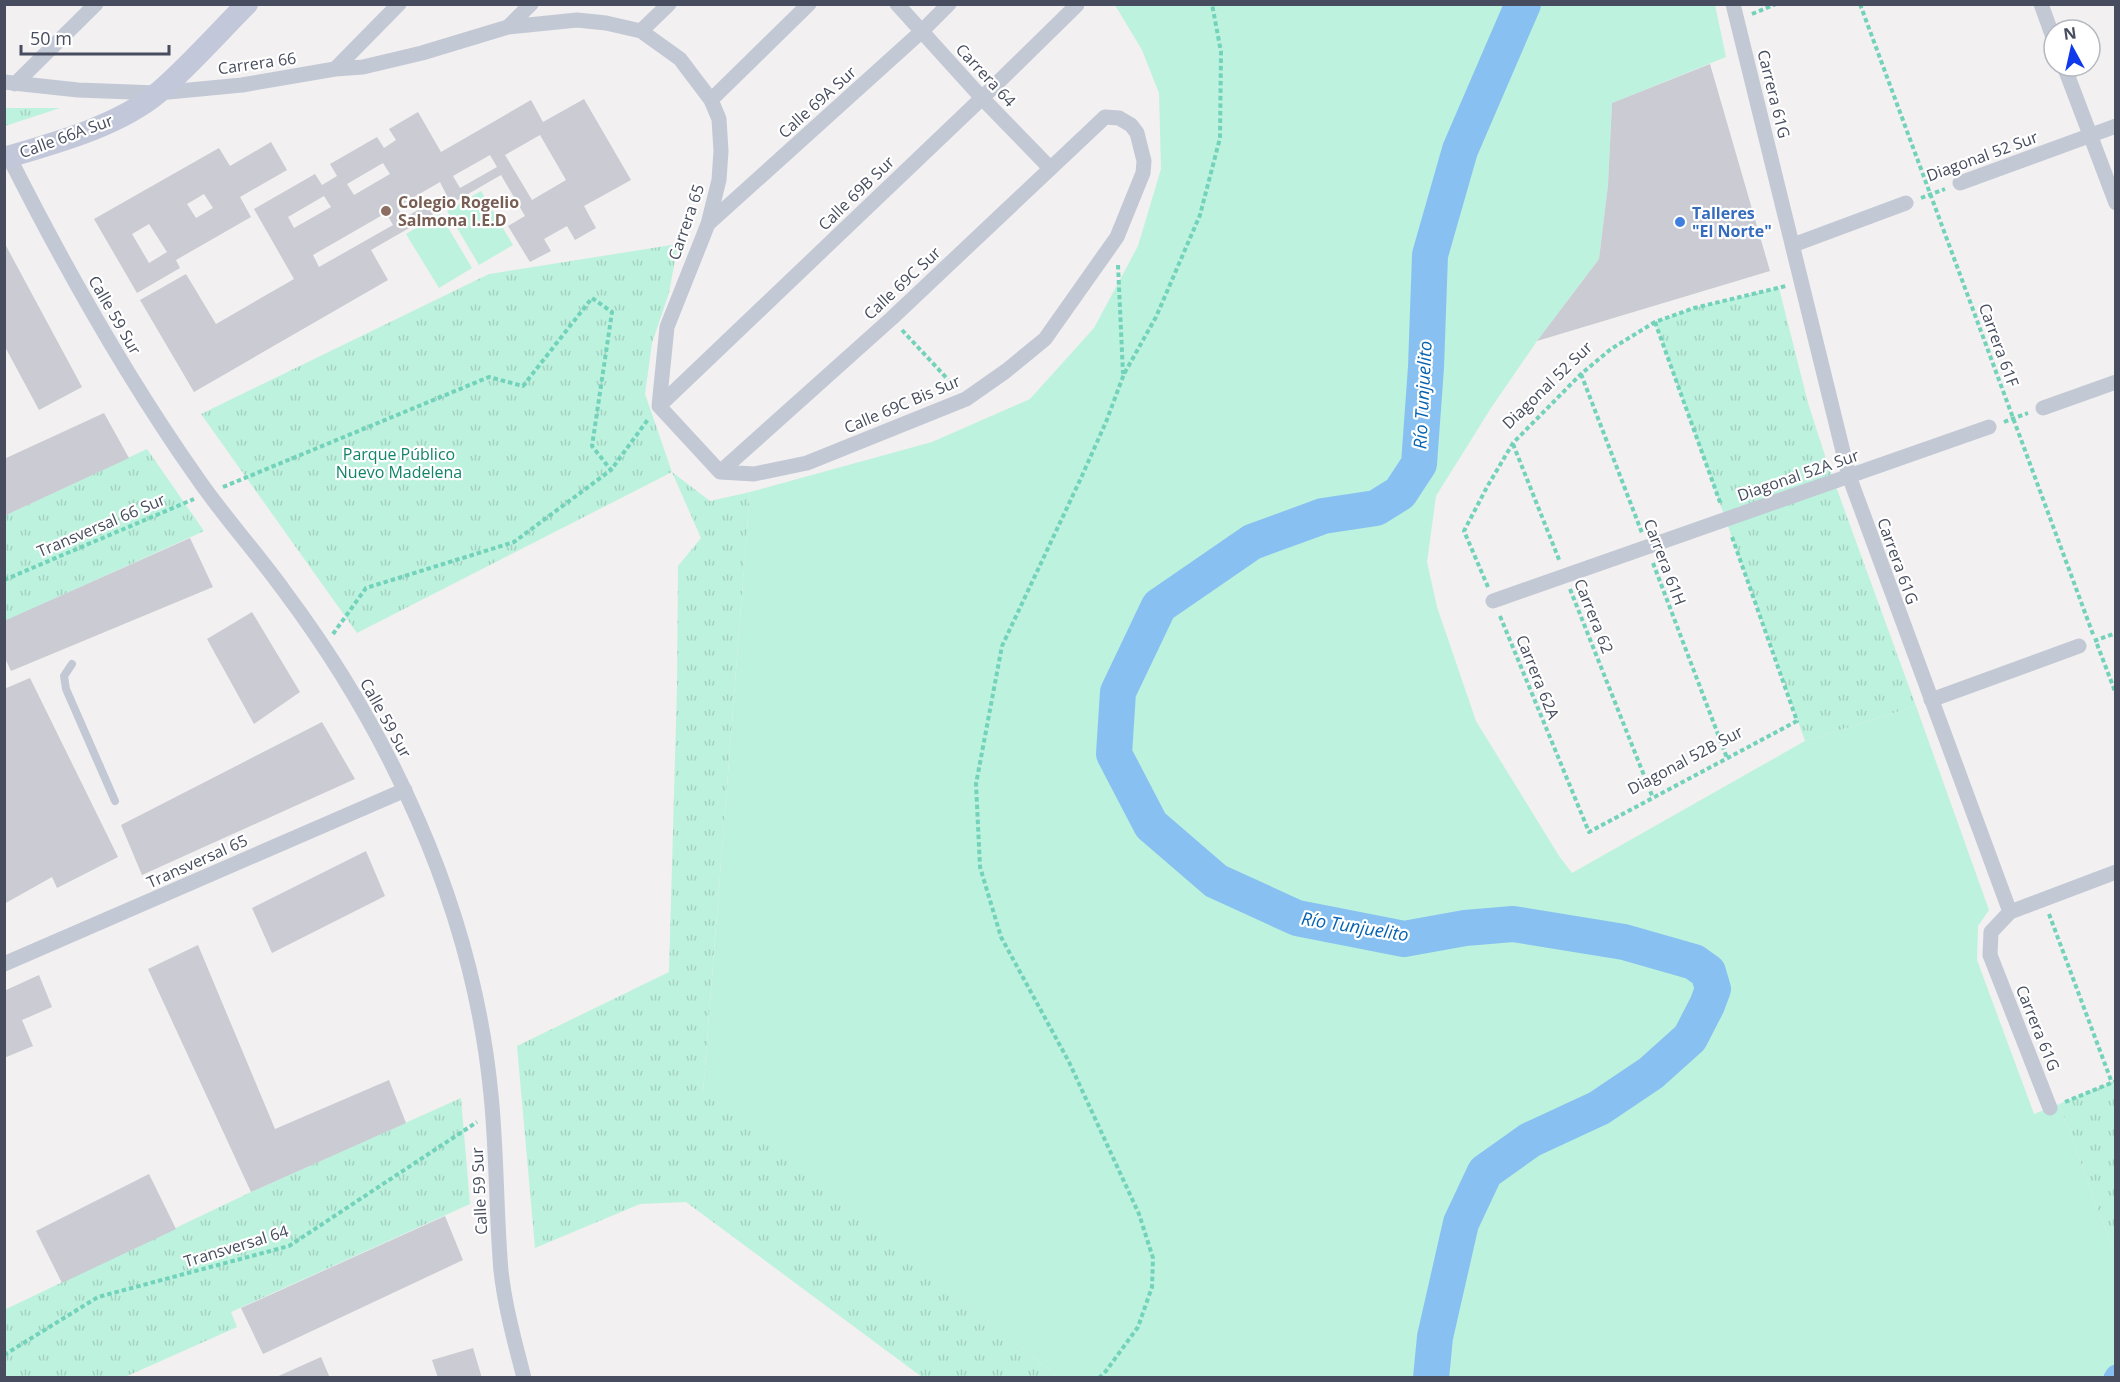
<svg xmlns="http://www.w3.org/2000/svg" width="2120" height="1382" viewBox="0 0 2120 1382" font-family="'Open Sans',sans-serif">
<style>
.grass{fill:#bdf2de}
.park{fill:url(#park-tufts)}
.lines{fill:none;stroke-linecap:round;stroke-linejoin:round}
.canal{stroke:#88c1f1;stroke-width:21}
.river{stroke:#88c1f1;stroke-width:36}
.building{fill:#cacbd3;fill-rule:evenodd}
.path{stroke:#73d2ba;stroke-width:4;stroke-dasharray:4.5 3;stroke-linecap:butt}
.lane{stroke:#c3c8d5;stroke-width:8}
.street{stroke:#c3c8d5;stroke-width:15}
.secondary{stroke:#c2c7da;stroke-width:22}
.education-dot{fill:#8d6e63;stroke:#fff;stroke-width:2}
.shop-dot{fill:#3f7fe0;stroke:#fff;stroke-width:2}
.labels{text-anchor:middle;stroke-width:4.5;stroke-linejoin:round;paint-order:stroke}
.street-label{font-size:16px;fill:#474d5e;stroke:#fff}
.education-label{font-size:16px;font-weight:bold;fill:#785e54;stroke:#fff;text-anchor:start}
.shop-label{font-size:16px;font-weight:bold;fill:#366cbe;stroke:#fff;text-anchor:start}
.park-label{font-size:16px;fill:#128568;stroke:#fff}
.water-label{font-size:18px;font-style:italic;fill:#0563b3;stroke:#fff}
</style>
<defs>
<pattern id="park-tufts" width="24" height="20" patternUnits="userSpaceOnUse" patternTransform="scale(1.5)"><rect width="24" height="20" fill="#bdf2de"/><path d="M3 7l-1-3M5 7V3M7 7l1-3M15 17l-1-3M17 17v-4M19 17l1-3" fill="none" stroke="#a4d1c1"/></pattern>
</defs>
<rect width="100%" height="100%" fill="#f2f0f0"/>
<path class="grass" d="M 1115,5 L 1715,5 L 1726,57 L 1612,103 L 1608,185 L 1599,259 L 1537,341 L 1491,408 L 1436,496 L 1427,562 L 1437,607 L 1476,721 L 1559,856 L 1572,873 L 1805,741 L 1916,706 L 1989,910 L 1978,926 L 1977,960 L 2034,1114 L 2059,1104 L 2112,1247 L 2115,1241 L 2115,1377 L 1052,1377 L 1054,1374 L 703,1093 L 750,492 L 932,442 L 1030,399 L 1094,328 L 1138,246 L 1161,169 L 1159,93 L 1142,50 Z
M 481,191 L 513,245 L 479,265 L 447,211 Z
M 440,214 L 472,268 L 439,288 L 406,234 Z"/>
<path class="park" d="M 5,108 L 60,108 L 5,126 Z
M 678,244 L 669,293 L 652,343 L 645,394 L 672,472 L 710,501 L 750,492 L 703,1092 L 1054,1374 L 1052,1377 L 922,1377 L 686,1202 L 640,1204 L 535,1248 L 517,1046 L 669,972 L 677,688 L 678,566 L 701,538 L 672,472 L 357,633 L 201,414 L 489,274 Z
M 1779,288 L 1808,403 L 1827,462 L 1916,706 L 1805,741 L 1655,322 L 1694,308 Z
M 147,449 L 204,531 L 5,621 L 4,516 Z
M 2115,1081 L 2116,1241 L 2112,1247 L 2059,1104 Z
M 461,1098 L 470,1204 L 231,1312 L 237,1327 L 125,1377 L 5,1377 L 4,1310 L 251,1192 Z"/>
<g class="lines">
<path class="canal" d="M 2114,1378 L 2116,1375"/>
<path class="river" d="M 1431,1378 L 1435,1337 L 1461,1223 L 1485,1172 L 1530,1140 L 1599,1108 L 1651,1073 L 1690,1038 L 1707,1005 L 1713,989 L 1708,972 L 1694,962 L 1624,942 L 1513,924 L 1465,928 L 1404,939 L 1297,918 L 1216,881 L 1151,825 L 1114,754 L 1118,692 L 1159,606 L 1252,542 L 1323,516 L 1376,508 L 1400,493 L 1419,464 L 1426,367 L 1430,255 L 1460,150 L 1523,4"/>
</g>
<path class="building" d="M 1710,64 L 1770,271 L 1537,341 L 1599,259 L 1608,185 L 1612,103 Z
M 584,99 L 631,180 L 584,206 L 596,228 L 575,240 L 567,226 L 544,239 L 551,251 L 530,262 L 508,226 L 525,216 L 501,175 L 371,250 L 388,280 L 194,392 L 140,300 L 186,274 L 216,324 L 294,279 L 254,209 L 315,174 L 322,185 L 337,176 L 330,164 L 377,137 L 384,148 L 396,140 L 389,129 L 418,112 L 441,152 L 531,100 L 543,122 ZM 540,135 L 566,180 L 532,200 L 505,155 ZM 490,155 L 497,167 L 460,188 L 453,176 ZM 383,163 L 390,174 L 354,195 L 347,184 ZM 440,182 L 446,194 L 404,218 L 397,207 ZM 324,196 L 331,207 L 294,228 L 288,217 ZM 386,213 L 393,225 L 319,267 L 313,255 Z
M 271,142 L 287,170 L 240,197 L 251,217 L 176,260 L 180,268 L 137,293 L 94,219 L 219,148 L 230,166 ZM 204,194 L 213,208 L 196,218 L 187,204 ZM 149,224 L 167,252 L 149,263 L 132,234 Z
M 4,242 L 82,387 L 39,410 L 4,345 Z
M 104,413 L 129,458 L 4,516 L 4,459 Z
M 190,538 L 213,587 L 11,671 L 4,656 L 4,621 Z
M 252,612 L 300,692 L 254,724 L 207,639 Z
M 30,678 L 118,857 L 57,888 L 52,877 L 4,904 L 4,689 Z
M 322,722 L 355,779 L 142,875 L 121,825 Z
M 366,851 L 385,896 L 272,953 L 252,908 Z
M 198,945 L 275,1129 L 389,1080 L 406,1123 L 251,1192 L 148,969 Z
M 39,975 L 52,1007 L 22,1020 L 33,1046 L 4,1058 L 4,991 Z
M 149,1174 L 176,1229 L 62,1283 L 36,1231 Z
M 445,1216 L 463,1260 L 263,1354 L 241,1308 Z
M 473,1348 L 482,1378 L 438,1378 L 432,1360 Z
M 321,1357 L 330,1378 L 274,1378 Z"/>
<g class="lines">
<path class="path" d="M 1860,4 L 2094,637
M 1752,14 L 1776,4
M 1921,198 L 1945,189
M 1118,265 L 1123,374
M 1655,322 L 1721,505
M 902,330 L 954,386
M 1581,374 L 1642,533
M 2004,422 L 2028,413
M 1513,444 L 1560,562
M 223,487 L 489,377 L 523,386 L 592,298 L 612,312 L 592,446 L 611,470 L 649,418
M 1653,563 L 1727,758
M 4,580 L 194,499
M 1488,587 L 1464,531 L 1487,487 L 1513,443 L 1581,374 L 1611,349 L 1655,322 L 1694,308 L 1786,286
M 1570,589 L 1653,798
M 1500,616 L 1589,832 L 1797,721 L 1731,534
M 333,634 L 366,588 L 514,542 L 611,470
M 2094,641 L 2116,633
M 2097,644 L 2116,694
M 2049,914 L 2112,1083
M 2065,1102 L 2116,1081
M 4,1355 L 98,1297 L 289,1246 L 477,1122
M 1099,1378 L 1106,1371 L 1138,1327 L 1152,1287 L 1153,1258 L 1139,1214 L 1069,1062 L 1001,937 L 980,867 L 976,784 L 1002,646 L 1081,478 L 1106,422 L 1124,374 L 1156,317 L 1200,215 L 1220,138 L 1221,52 L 1212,4"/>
<path class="lane" d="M 72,664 L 64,676 L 66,689 L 115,801"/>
<path class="street" d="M 897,4 L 982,98 L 1050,168
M 1733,4 L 1849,476 L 2010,912
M 2041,4 L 2054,40
M 508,27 L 531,4
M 641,31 L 669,4
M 2064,66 L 2116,203
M 335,69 L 399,4
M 4,82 L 78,90 L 158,93 L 242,85 L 335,69 L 363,67 L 422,53 L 508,27 L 577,20 L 606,23 L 641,31 L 680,59 L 711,100 L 719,119 L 721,151 L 719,180 L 708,224 L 667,327 L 659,406
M 15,84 L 96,4
M 711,100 L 809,4
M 9,157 C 65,268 126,377 198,479 C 225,518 257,553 285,592 C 338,663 383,739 418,820 C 456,907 482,1001 491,1095 C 497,1154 496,1213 501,1271 C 505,1307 515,1343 524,1378
M 1960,183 L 2116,126
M 708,224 L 922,31 L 949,4
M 1793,245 L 1906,203
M 659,406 L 720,472 L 754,474 L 807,463 L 966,399 L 1006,371 L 1045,339 L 1117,237 L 1143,173 L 1144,161 L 1137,133 L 1131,125 L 1119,118 L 1105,117 L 892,318 L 720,472
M 659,406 L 982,98 L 1077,5
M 2043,408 L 2116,382
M 1493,601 L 1989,427
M 1931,700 L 2079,646
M 4,964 L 405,790
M 2050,1108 L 1990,955 L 1991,932 L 2010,912 L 2116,872"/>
<path class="secondary" d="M 4,158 C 55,143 119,126 159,92 C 190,65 218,33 247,4"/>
</g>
<circle class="education-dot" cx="386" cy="211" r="6"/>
<circle class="shop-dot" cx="1680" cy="222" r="6"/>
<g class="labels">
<g class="street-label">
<text transform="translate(257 63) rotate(-8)" y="6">Carrera 66</text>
<text transform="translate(986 75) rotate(47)" y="6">Carrera 64</text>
<text transform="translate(1774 94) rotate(76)" y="6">Carrera 61G</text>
<text transform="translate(817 102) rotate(-42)" y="6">Calle 69A Sur</text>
<text transform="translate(66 136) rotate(-20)" y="6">Calle 66A Sur</text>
<text transform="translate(1982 156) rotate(-20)" y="6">Diagonal 52 Sur</text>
<text transform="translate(856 193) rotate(-44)" y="6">Calle 69B Sur</text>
<text transform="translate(686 222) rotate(-71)" y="6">Carrera 65</text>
<text transform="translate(902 283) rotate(-43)" y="6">Calle 69C Sur</text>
<text transform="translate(115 315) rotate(60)" y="6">Calle 59 Sur</text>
<text transform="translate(1999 345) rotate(70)" y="6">Carrera 61F</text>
<text transform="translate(1547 385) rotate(-44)" y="6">Diagonal 52 Sur</text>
<text transform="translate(902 404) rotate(-23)" y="6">Calle 69C Bis Sur</text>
<text transform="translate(1798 475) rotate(-19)" y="6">Diagonal 52A Sur</text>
<text transform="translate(101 525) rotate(-23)" y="6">Transversal 66 Sur</text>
<text transform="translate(1898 561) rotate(70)" y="6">Carrera 61G</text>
<text transform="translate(1665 562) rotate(69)" y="6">Carrera 61H</text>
<text transform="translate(1594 616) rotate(68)" y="6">Carrera 62</text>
<text transform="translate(1538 677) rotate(68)" y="6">Carrera 62A</text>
<text transform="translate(386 718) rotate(61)" y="6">Calle 59 Sur</text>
<text transform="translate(1685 760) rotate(-28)" y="6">Diagonal 52B Sur</text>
<text transform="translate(197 861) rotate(-24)" y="6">Transversal 65</text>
<text transform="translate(2038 1028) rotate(68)" y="6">Carrera 61G</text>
<text transform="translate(479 1191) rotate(-93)" y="6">Calle 59 Sur</text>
<text transform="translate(236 1246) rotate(-17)" y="6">Transversal 64</text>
</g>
<g class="education-label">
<text x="398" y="208">Colegio Rogelio<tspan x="398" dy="18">Salmona I.E.D</tspan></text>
</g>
<g class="shop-label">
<text x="1692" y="219">Talleres<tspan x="1692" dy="18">"El Norte"</tspan></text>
</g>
<g class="park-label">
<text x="399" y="460">Parque Público<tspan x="399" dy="18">Nuevo Madelena</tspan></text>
</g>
<g class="water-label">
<text transform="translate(1423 395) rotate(-87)" y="6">Río Tunjuelito</text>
<text transform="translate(1355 927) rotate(9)" y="6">Río Tunjuelito</text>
</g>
</g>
<rect width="2120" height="1382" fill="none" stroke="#474d5e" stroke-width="12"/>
<g transform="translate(2072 48) rotate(352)"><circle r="28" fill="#ffffff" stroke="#b5b8bf" stroke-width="1.5"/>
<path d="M0-4.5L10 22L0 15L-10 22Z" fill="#1039ec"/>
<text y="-9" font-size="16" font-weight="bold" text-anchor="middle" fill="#474d5e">N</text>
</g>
<path d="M21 45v9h148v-9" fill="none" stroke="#474d5e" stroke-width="3"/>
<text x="30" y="45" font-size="18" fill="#474d5e" stroke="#ffffff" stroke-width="4.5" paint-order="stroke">50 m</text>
</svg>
